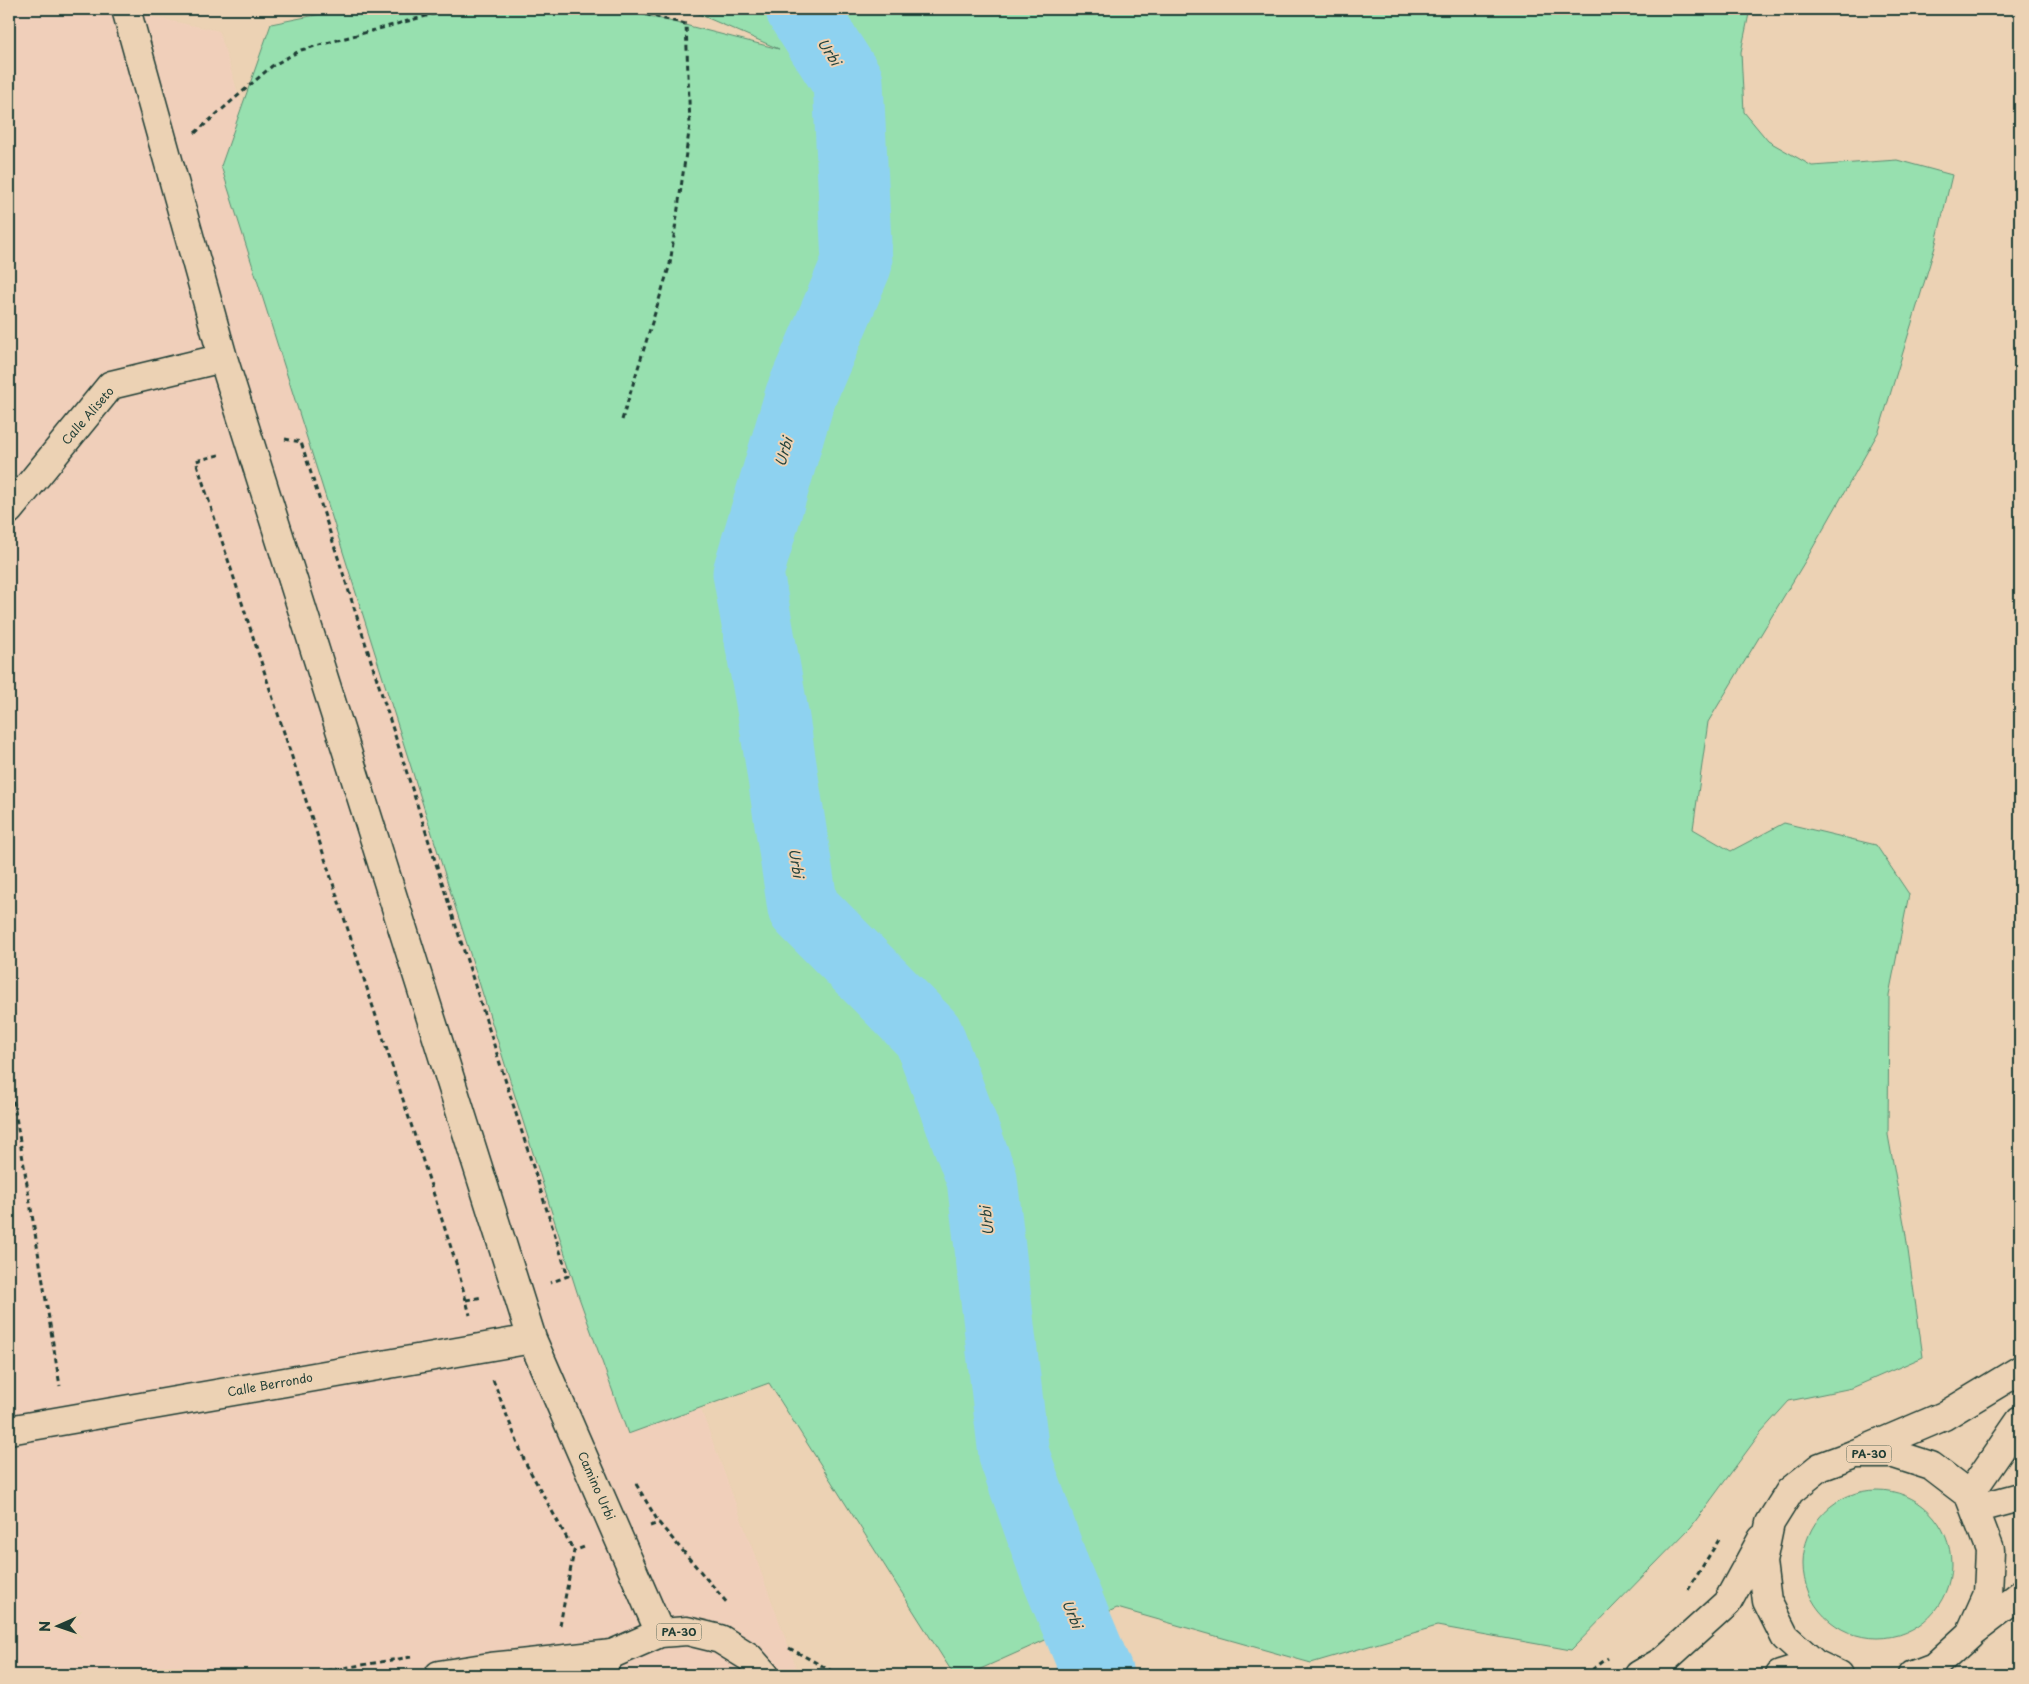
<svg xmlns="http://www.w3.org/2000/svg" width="2029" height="1684" viewBox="0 0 2029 1684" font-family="'Playpen Sans',sans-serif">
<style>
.built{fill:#f0cfba}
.green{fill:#97e0af;stroke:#5b8e72}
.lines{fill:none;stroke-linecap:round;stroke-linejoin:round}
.river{stroke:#8ed2f0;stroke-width:71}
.street-casing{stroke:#1f3d34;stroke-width:31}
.secondary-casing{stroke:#1f3d34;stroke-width:31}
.highway-casing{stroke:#1f3d34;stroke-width:31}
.path{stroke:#1f3d34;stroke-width:3;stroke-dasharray:5 4;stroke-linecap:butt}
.street{stroke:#ecd2b4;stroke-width:28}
.secondary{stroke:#ecd2b4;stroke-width:28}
.highway{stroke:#ecd2b4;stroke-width:28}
.labels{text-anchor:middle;stroke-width:4;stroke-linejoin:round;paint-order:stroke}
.shield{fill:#ecd2b4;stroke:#5c6a5a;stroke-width:1}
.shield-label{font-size:11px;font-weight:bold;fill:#1f3d34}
.street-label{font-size:12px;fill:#1f3d34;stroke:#ecd2b4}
.water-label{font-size:14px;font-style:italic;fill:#25443d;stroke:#ecd2b4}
</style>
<rect width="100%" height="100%" fill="#ecd2b4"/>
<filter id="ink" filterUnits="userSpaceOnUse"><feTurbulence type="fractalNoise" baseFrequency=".02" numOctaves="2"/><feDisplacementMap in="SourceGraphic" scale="10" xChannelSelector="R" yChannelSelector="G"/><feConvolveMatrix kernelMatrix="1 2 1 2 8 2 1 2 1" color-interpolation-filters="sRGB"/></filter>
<g filter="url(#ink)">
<path class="built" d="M 9,9 L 114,9 L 219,31 L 379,557 L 673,1334 L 799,1675 L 9,1675 Z"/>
<path class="green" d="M 346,9 L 622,9 L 779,49 L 687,9 L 1750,9 L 1741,52 L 1744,112 L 1768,141 L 1812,166 L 1897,160 L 1952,175 L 1935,247 L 1879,431 L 1807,558 L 1708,722 L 1693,829 L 1731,851 L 1784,823 L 1876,845 L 1909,894 L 1889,995 L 1888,1135 L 1905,1229 L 1923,1357 L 1852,1388 L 1789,1401 L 1761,1432 L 1691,1527 L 1571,1650 L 1437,1626 L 1311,1663 L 1117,1608 L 967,1675 L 954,1675 L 769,1383 L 628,1434 L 577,1292 L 221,166 L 271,24 Z
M1803 1564a74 74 0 1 1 148 0a74 74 0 1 1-148 0Z"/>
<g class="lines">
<path class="river" d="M 801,9 L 848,82 L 857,263 L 800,397 L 748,573 L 774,719 L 803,908 L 928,1035 L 982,1179 L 1014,1455 L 1057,1576 L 1098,1675"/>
<defs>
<path id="street" d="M 126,9 L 223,358 L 532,1339 L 660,1633
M 9,510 L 111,385 L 223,358
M 9,1430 L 532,1339
M 439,1675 L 490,1667 L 612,1654"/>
<path id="secondary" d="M 1855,1454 L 1944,1416 L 2020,1370
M 1969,1495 L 2020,1421"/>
<path id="highway" d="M 1975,1509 L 2020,1497
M 1973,1631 L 2020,1595
M 594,1675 L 612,1654 L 660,1633 L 687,1631 L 720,1639 L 749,1657 L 765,1675
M 1639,1675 L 1663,1661 L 1727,1603 L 1762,1539
M 1780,1675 L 1815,1664
M 1838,1675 L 1815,1664 L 1785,1637 L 1767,1601 L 1762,1562 L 1770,1523 L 1790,1491 L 1820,1467 L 1855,1454 L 1894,1454 L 1931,1466 L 1969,1495 L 1990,1550 L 1988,1594 L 1970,1634 L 1934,1667 L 1913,1675"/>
</defs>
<use href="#street" class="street-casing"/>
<use href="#secondary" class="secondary-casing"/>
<use href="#highway" class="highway-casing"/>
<path class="path" d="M 195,133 L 272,66 L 301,50 L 452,9
M 622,420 L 670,264 L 690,125 L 686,24 L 622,9
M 285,439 L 301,442 L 568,1276 L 550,1283
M 219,455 L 196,461 L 456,1263 L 470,1315
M 9,1074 L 60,1386
M 466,1300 L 483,1297
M 493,1380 L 525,1462 L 574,1551
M 636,1484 L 659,1523
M 650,1526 L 659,1523 L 728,1604
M 1688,1590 L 1720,1538
M 560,1625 L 574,1551 L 584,1547
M 789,1648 L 839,1675
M 300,1675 L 411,1657
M 1575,1675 L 1593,1669 L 1608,1658"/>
<use href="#street" class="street"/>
<use href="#secondary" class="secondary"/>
<use href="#highway" class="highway"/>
</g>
</g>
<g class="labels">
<g class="shield">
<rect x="1846.5" y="1445.5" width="45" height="17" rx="4"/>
<rect x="656.5" y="1623.5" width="45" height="17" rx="4"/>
</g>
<g class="shield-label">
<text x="1869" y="1458">PA-30</text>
<text x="679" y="1636">PA-30</text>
</g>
<g class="street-label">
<text transform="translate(88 416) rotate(-49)" y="4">Calle Aliseto</text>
<text transform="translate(270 1385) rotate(-10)" y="4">Calle Berrondo</text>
<text transform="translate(596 1486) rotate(66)" y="4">Camino Urbi</text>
</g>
<g class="water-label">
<text transform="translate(829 52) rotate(57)" y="5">Urbi</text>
<text transform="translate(784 452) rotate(-74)" y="5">Urbi</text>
<text transform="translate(796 863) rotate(81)" y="5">Urbi</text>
<text transform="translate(987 1221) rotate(-97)" y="5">Urbi</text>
<text transform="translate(1072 1614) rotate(67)" y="5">Urbi</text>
</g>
</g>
<rect width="2029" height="1684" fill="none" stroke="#ecd2b4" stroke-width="30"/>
<rect x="15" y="15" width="1999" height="1654" fill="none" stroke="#1f3d34" stroke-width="2" filter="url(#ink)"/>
<g transform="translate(58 1626) rotate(268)" stroke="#ecd2b4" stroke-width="4" paint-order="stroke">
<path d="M0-4L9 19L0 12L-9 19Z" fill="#1f3d34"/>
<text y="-8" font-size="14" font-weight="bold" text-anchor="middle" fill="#1f3d34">N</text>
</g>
</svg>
